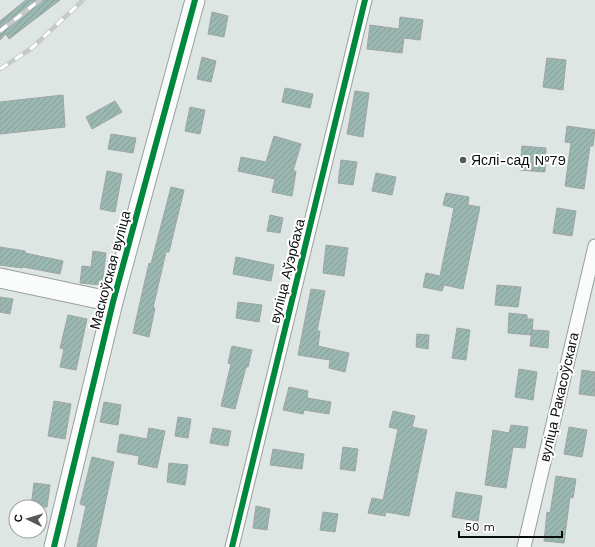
<svg xmlns="http://www.w3.org/2000/svg" width="595" height="547" viewBox="0 0 595 547" font-family="'Work Sans',sans-serif">
<style>
.building{fill:url(#building-hatch);stroke:#9ea5a3}
.lines{fill:none;stroke-linecap:round;stroke-linejoin:round}
.street-casing{stroke:#9aa09e;stroke-width:15}
.secondary-casing{stroke:#9aa09e;stroke-width:21}
.street{stroke:#fafbfb;stroke-width:13}
.secondary{stroke:#fafbfb;stroke-width:19}
.rail-casing{stroke:#c6c9c8;stroke-width:4.5}
.rail{stroke:#fff;stroke-width:3;stroke-dasharray:9;stroke-linecap:butt}
.cycleway-casing{stroke:#fff;stroke-width:8}
.cycleway{stroke:#00873e;stroke-width:6}
.poi-dot{fill:#545958;stroke:#fff;stroke-width:1.5}
.labels{text-anchor:middle;stroke-width:4;stroke-linejoin:round;paint-order:stroke}
.poi-label{font-size:14px;fill:#090d0c;stroke:#fff;text-anchor:start}
.street-label{font-size:14px;fill:#090d0c;stroke:#fff}
</style>
<defs>
<pattern id="building-hatch" width="6" height="6" patternUnits="userSpaceOnUse"><rect width="6" height="6" fill="#9ab8b1"/><path d="M-1 1l2-2M0 6l6-6M5 7l2-2" fill="none" stroke="#839d97"/></pattern>
</defs>
<rect width="100%" height="100%" fill="#dee6e4"/>
<path class="building" d="M 26,0 L 60,0 L 9,39 L 6,34 L 0,40 L 0,21 Z
M 212,12 L 228,16 L 224,37 L 208,34 Z
M 400,17 L 423,20 L 420,40 L 404,38 L 402,53 L 367,49 L 370,25 L 399,29 Z
M 202,57 L 216,61 L 211,82 L 197,79 Z
M 547,58 L 566,60 L 563,90 L 543,87 Z
M 285,88 L 313,94 L 310,108 L 282,102 Z
M 355,91 L 369,93 L 363,137 L 347,134 Z
M 63,95 L 65,127 L 0,134 L 0,102 Z
M 115,101 L 122,112 L 92,129 L 86,117 Z
M 190,107 L 205,110 L 200,134 L 185,131 Z
M 567,126 L 595,130 L 593,146 L 590,146 L 584,189 L 565,186 L 571,143 L 565,142 Z
M 111,134 L 136,138 L 133,153 L 108,149 Z
M 274,136 L 301,144 L 293,171 L 296,171 L 292,196 L 272,192 L 275,179 L 238,171 L 241,157 L 266,162 Z
M 522,146 L 546,148 L 545,172 L 520,170 Z
M 341,160 L 357,162 L 353,185 L 338,183 Z
M 107,171 L 122,174 L 115,212 L 100,209 Z
M 376,173 L 396,177 L 392,195 L 372,191 Z
M 171,187 L 184,190 L 169,252 L 166,252 L 153,308 L 155,308 L 149,337 L 133,333 L 149,263 L 151,264 Z
M 446,193 L 469,197 L 468,205 L 480,207 L 463,289 L 444,285 L 442,291 L 423,287 L 426,273 L 440,276 L 454,208 L 443,205 Z
M 557,208 L 576,211 L 572,236 L 553,233 Z
M 270,215 L 283,218 L 280,233 L 267,231 Z
M 326,245 L 348,248 L 344,276 L 323,273 Z
M 0,247 L 25,251 L 25,253 L 63,261 L 60,274 L 23,267 L 22,268 L 0,265 Z
M 93,251 L 106,253 L 102,285 L 80,283 L 82,266 L 91,267 Z
M 236,257 L 274,265 L 271,281 L 233,274 Z
M 497,285 L 521,287 L 518,307 L 495,305 Z
M 311,289 L 325,291 L 317,331 L 320,331 L 318,346 L 349,353 L 345,372 L 329,368 L 330,360 L 298,355 Z
M 0,297 L 13,299 L 10,314 L 0,312 Z
M 238,302 L 262,305 L 259,322 L 236,318 Z
M 509,313 L 527,315 L 527,319 L 533,319 L 532,335 L 508,333 Z
M 68,315 L 87,319 L 76,370 L 60,367 L 64,349 L 60,348 Z
M 457,328 L 470,330 L 466,360 L 452,358 Z
M 532,330 L 549,331 L 548,348 L 530,346 Z
M 417,334 L 429,335 L 428,349 L 416,347 Z
M 232,346 L 252,350 L 248,367 L 246,367 L 235,409 L 221,406 L 231,364 L 228,363 Z
M 519,369 L 537,372 L 533,400 L 515,397 Z
M 582,370 L 595,372 L 595,396 L 579,394 Z
M 289,387 L 308,391 L 307,398 L 331,402 L 329,414 L 304,410 L 303,414 L 283,410 Z
M 54,401 L 71,404 L 65,439 L 48,436 Z
M 104,402 L 121,405 L 118,425 L 100,422 Z
M 393,411 L 415,416 L 412,427 L 427,430 L 409,516 L 386,512 L 385,516 L 368,513 L 372,498 L 383,500 L 398,429 L 389,427 Z
M 178,417 L 191,419 L 188,438 L 175,436 Z
M 511,425 L 528,427 L 525,448 L 513,447 L 506,488 L 485,485 L 493,430 L 509,433 Z
M 569,427 L 587,430 L 582,457 L 564,454 Z
M 149,428 L 165,431 L 157,468 L 138,464 L 139,456 L 117,452 L 120,434 L 147,439 Z
M 213,428 L 231,431 L 228,446 L 210,443 Z
M 343,447 L 358,449 L 355,471 L 340,469 Z
M 273,449 L 304,454 L 302,469 L 270,465 Z
M 92,457 L 114,462 L 96,547 L 77,547 L 86,506 L 80,504 Z
M 169,463 L 188,465 L 185,485 L 167,482 Z
M 556,476 L 576,479 L 573,498 L 570,497 L 564,543 L 544,541 L 547,512 L 550,513 Z
M 34,483 L 50,485 L 47,507 L 31,507 Z
M 456,492 L 482,496 L 478,521 L 452,517 Z
M 256,506 L 270,509 L 267,530 L 253,528 Z
M 323,512 L 338,514 L 335,532 L 320,530 Z"/>
<g class="lines">
<defs>
<path id="street" d="M 232,547 L 365,0
M 524,547 L 595,246"/>
<path id="secondary" d="M 0,278 L 113,302
M 54,547 L 113,302 L 195,0"/>
</defs>
<use href="#street" class="street-casing"/>
<use href="#secondary" class="secondary-casing"/>
<use href="#street" class="street"/>
<use href="#secondary" class="secondary"/>
<defs>
<path id="rail" d="M 0,31 L 40,0
M 0,69 L 32,48 L 83,0"/>
</defs>
<use href="#rail" class="rail-casing"/>
<use href="#rail" class="rail"/>
<defs>
<path id="cycleway" d="M 54,547 L 113,302 L 195,0
M 232,547 L 365,0"/>
</defs>
<use href="#cycleway" class="cycleway-casing"/>
<use href="#cycleway" class="cycleway"/>
</g>
<circle class="poi-dot" cx="463" cy="160" r="4"/>
<g class="labels">
<g class="poi-label">
<text x="471" y="165">Яслі-сад №79</text>
</g>
<g class="street-label">
<text transform="translate(110 270) rotate(-75)" y="5">Маскоўская вуліца</text>
<text transform="translate(287 271) rotate(-76)" y="5">вуліца Аўэрбаха</text>
<text transform="translate(559 397) rotate(-77)" y="5">вуліца Ракасоўскага</text>
</g>
</g>
<g transform="translate(28 519) rotate(275)"><circle r="19" fill="#ffffff" stroke="#9d9e9e"/>
<path d="M0-3L7 15L0 10L-7 15Z" fill="#545958"/>
<text y="-6" font-size="11" font-weight="bold" text-anchor="middle" fill="#090d0c">С</text>
</g>
<path d="M459 531v6h103v-6" fill="none" stroke="#090d0c" stroke-width="2"/>
<text x="465" y="531" font-size="12" fill="#090d0c" stroke="#ffffff" stroke-width="3" paint-order="stroke">50 m</text>
</svg>
